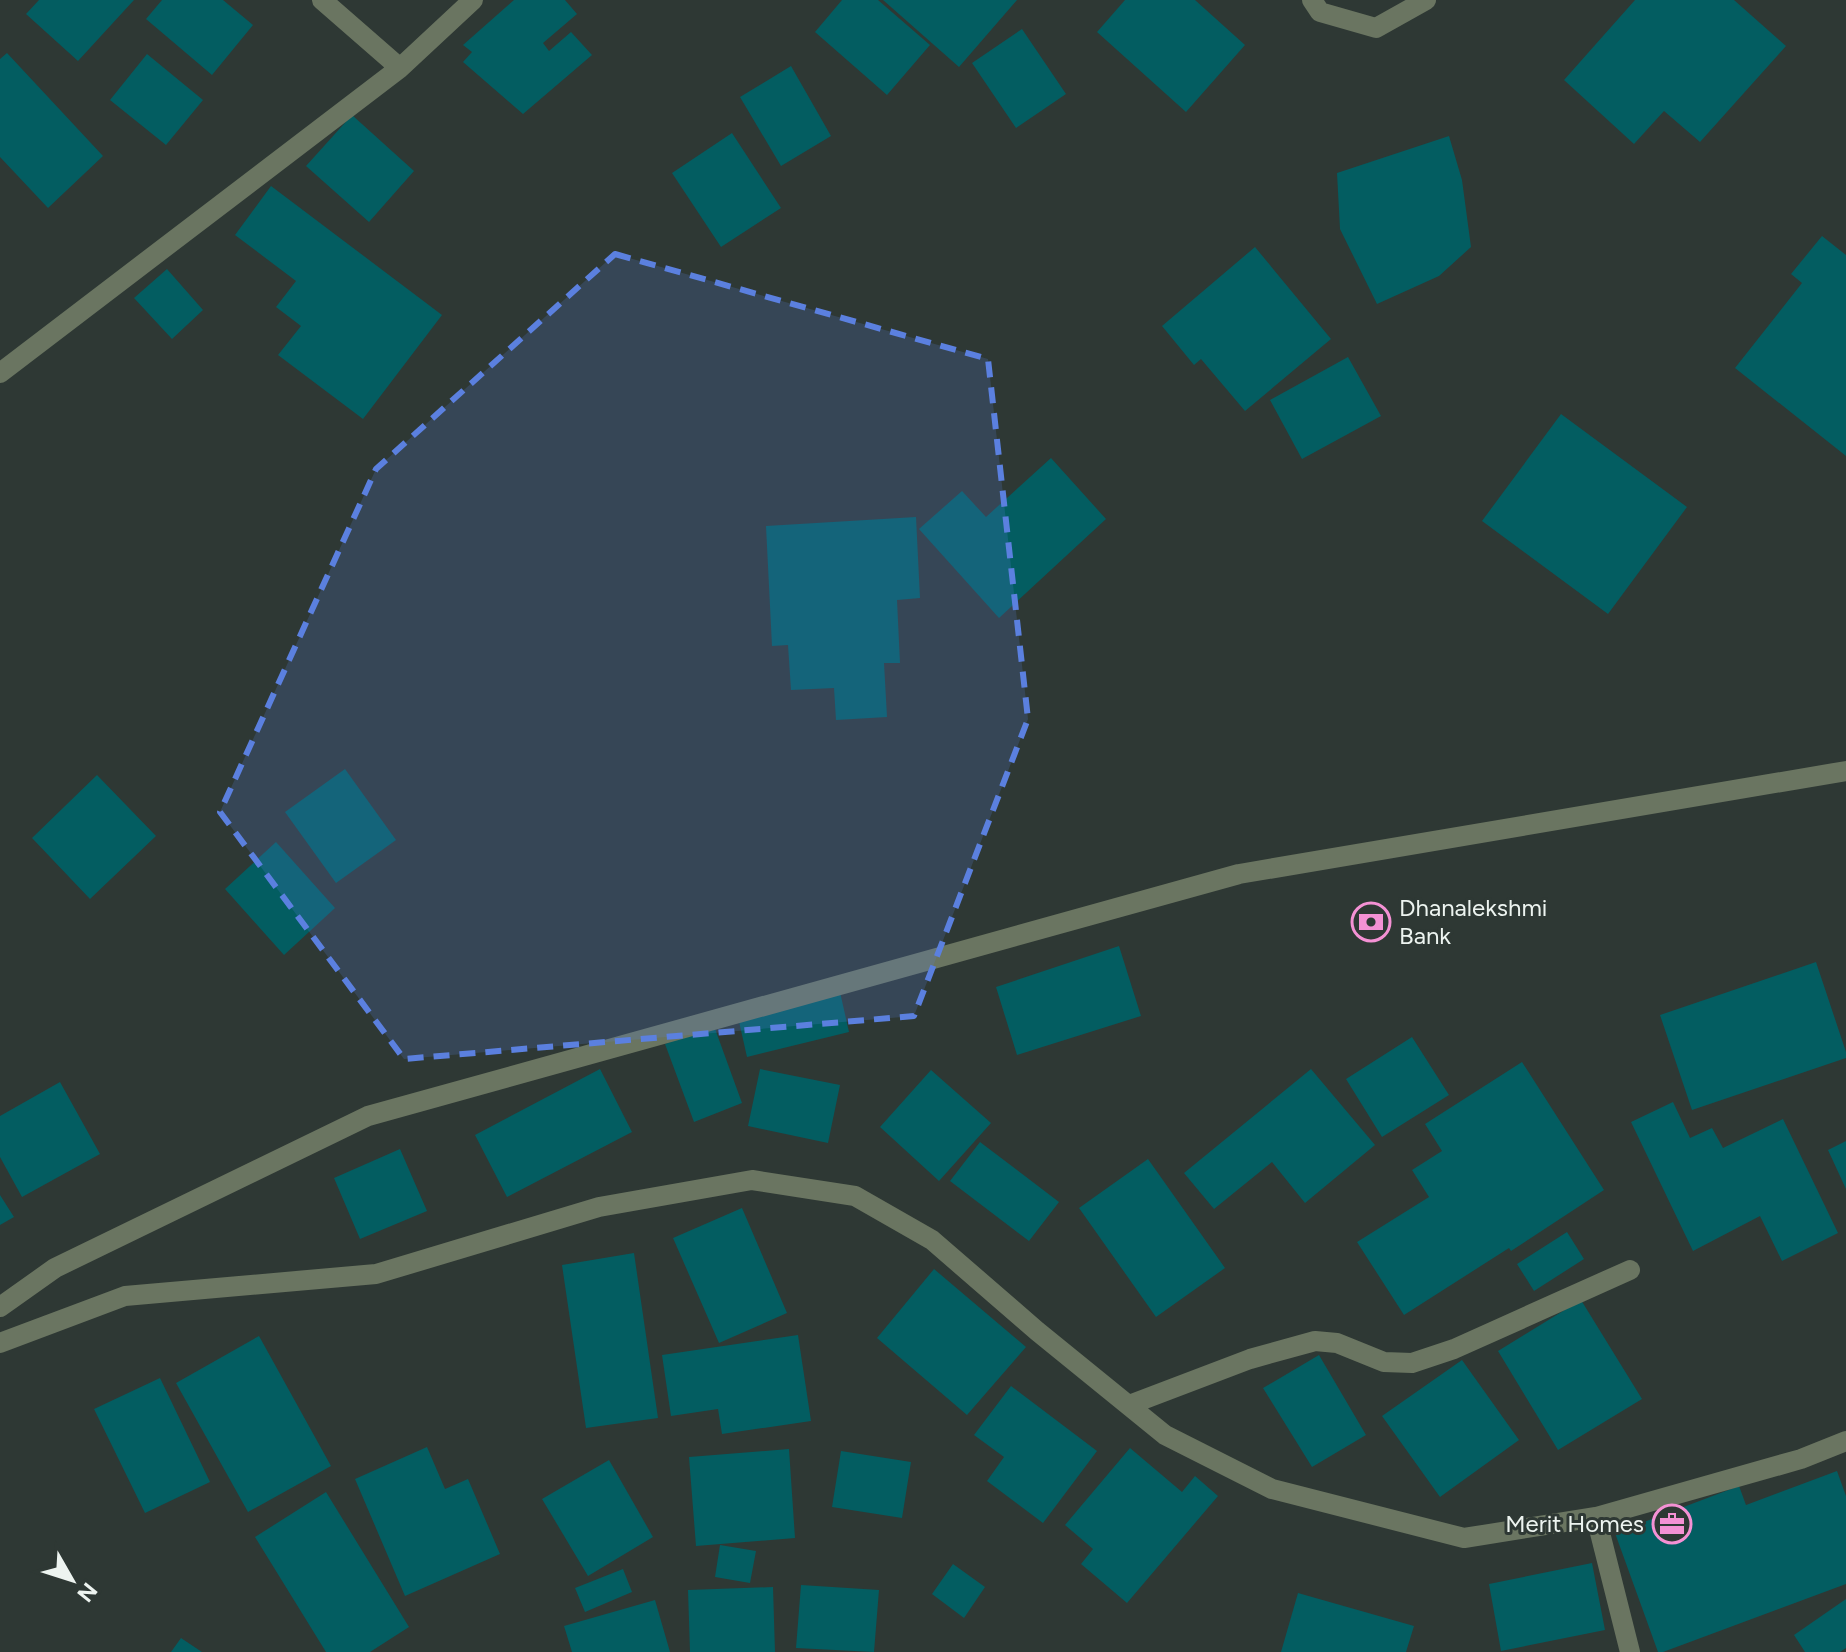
<svg xmlns="http://www.w3.org/2000/svg" width="1846" height="1652" viewBox="0 0 1846 1652" font-family="Figtree,sans-serif">
<style>
.building{fill:#035d61}
.lines{fill:none;stroke-linecap:round;stroke-linejoin:round}
.minor{stroke:#6a7561;stroke-width:20}
.marked{fill:#5b80df;fill-opacity:0.2;stroke:#5b80df;stroke-width:6;stroke-dasharray:16 10;stroke-linejoin:round}
.labels{text-anchor:middle;stroke-width:6;stroke-linejoin:round;paint-order:stroke}
.poi-label{font-size:24px;fill:#edf4f0;stroke:#2e3834;text-anchor:start}
</style>
<rect width="100%" height="100%" fill="#2e3834"/>
<path class="building" d="M 39,0 L 134,0 L 78,61 L 26,14 Z
M 162,0 L 223,0 L 253,25 L 212,75 L 146,19 Z
M 514,0 L 565,0 L 577,14 L 543,43 L 549,51 L 571,32 L 592,55 L 523,114 L 463,62 L 472,52 L 463,45 Z
M 842,0 L 878,0 L 930,45 L 887,95 L 815,32 Z
M 883,0 L 1017,0 L 959,67 Z
M 1125,0 L 1195,0 L 1245,45 L 1186,112 L 1097,32 Z
M 1635,0 L 1734,0 L 1786,46 L 1700,142 L 1664,111 L 1634,144 L 1564,80 Z
M 1022,29 L 1066,94 L 1016,128 L 972,63 Z
M 7,53 L 103,156 L 48,208 L 0,157 L 0,59 Z
M 147,54 L 203,100 L 166,145 L 110,100 Z
M 791,66 L 831,136 L 781,166 L 740,97 Z
M 352,115 L 414,171 L 369,222 L 306,166 Z
M 732,133 L 781,208 L 721,247 L 672,173 Z
M 1449,136 L 1462,180 L 1471,247 L 1439,276 L 1377,304 L 1340,229 L 1337,173 Z
M 271,186 L 442,315 L 363,419 L 278,355 L 301,326 L 276,307 L 296,281 L 235,235 Z
M 1822,236 L 1846,255 L 1846,456 L 1735,368 L 1802,283 L 1791,274 Z
M 1255,247 L 1331,339 L 1245,411 L 1201,359 L 1194,365 L 1162,326 Z
M 167,269 L 203,310 L 172,339 L 134,298 Z
M 1348,357 L 1381,416 L 1302,459 L 1270,400 Z
M 1561,414 L 1687,507 L 1608,614 L 1482,521 Z
M 1051,458 L 1106,519 L 999,618 L 919,529 L 962,491 L 986,517 Z
M 916,517 L 920,598 L 897,600 L 900,663 L 884,663 L 887,717 L 836,720 L 834,688 L 791,690 L 788,645 L 772,646 L 766,526 Z
M 345,769 L 396,840 L 336,883 L 285,812 Z
M 97,775 L 156,836 L 90,899 L 32,838 Z
M 276,842 L 335,908 L 284,955 L 225,889 Z
M 1119,946 L 1141,1016 L 1017,1055 L 996,987 Z
M 1816,962 L 1846,1052 L 1846,1058 L 1692,1110 L 1660,1015 Z
M 840,992 L 849,1032 L 747,1057 L 738,1017 Z
M 714,1026 L 742,1103 L 694,1122 L 665,1044 Z
M 1412,1037 L 1449,1095 L 1382,1137 L 1346,1079 Z
M 1522,1062 L 1604,1190 L 1511,1251 L 1509,1248 L 1404,1315 L 1357,1242 L 1429,1197 L 1412,1170 L 1442,1151 L 1425,1124 Z
M 600,1069 L 632,1132 L 507,1197 L 475,1135 Z
M 760,1069 L 840,1085 L 828,1143 L 748,1126 Z
M 1311,1069 L 1375,1145 L 1305,1203 L 1272,1162 L 1214,1209 L 1184,1173 Z
M 931,1070 L 991,1123 L 939,1181 L 880,1127 Z
M 60,1082 L 100,1154 L 22,1197 L 0,1157 L 0,1116 Z
M 1673,1102 L 1690,1138 L 1712,1128 L 1723,1148 L 1783,1119 L 1838,1233 L 1782,1261 L 1760,1216 L 1693,1251 L 1631,1122 Z
M 1846,1141 L 1846,1189 L 1828,1150 Z
M 980,1142 L 1059,1202 L 1029,1241 L 950,1181 Z
M 400,1149 L 427,1211 L 360,1239 L 334,1178 Z
M 1148,1159 L 1225,1268 L 1156,1317 L 1079,1208 Z
M 0,1195 L 14,1217 L 0,1225 Z
M 742,1208 L 787,1313 L 719,1343 L 673,1238 Z
M 1567,1232 L 1584,1259 L 1534,1291 L 1517,1264 Z
M 634,1253 L 658,1418 L 586,1428 L 562,1265 Z
M 934,1269 L 1026,1347 L 967,1415 L 877,1338 Z
M 1581,1300 L 1642,1399 L 1558,1450 L 1498,1351 Z
M 798,1335 L 811,1421 L 722,1434 L 718,1409 L 671,1416 L 662,1355 Z
M 259,1336 L 331,1466 L 248,1512 L 176,1383 Z
M 1319,1355 L 1366,1435 L 1312,1467 L 1263,1388 Z
M 1462,1360 L 1519,1440 L 1440,1497 L 1382,1416 Z
M 160,1378 L 210,1482 L 145,1513 L 94,1409 Z
M 1011,1386 L 1097,1451 L 1043,1523 L 987,1481 L 1004,1457 L 974,1435 Z
M 427,1447 L 445,1489 L 468,1479 L 500,1554 L 405,1596 L 355,1479 Z
M 1130,1448 L 1182,1492 L 1195,1476 L 1218,1496 L 1127,1603 L 1081,1564 L 1093,1549 L 1065,1525 Z
M 789,1449 L 795,1538 L 696,1546 L 689,1457 Z
M 841,1451 L 911,1462 L 902,1518 L 832,1507 Z
M 609,1460 L 653,1537 L 588,1576 L 542,1499 Z
M 1837,1471 L 1846,1496 L 1846,1584 L 1663,1652 L 1658,1652 L 1615,1533 L 1739,1486 L 1746,1505 Z
M 326,1492 L 409,1627 L 370,1652 L 326,1652 L 255,1537 Z
M 720,1545 L 756,1551 L 750,1583 L 715,1577 Z
M 1592,1563 L 1605,1630 L 1501,1651 L 1489,1584 Z
M 953,1564 L 985,1587 L 964,1618 L 932,1594 Z
M 623,1569 L 632,1592 L 585,1612 L 575,1588 Z
M 801,1585 L 879,1590 L 874,1652 L 796,1648 Z
M 773,1587 L 775,1652 L 690,1652 L 688,1590 Z
M 1298,1593 L 1414,1626 L 1406,1652 L 1281,1652 Z
M 1846,1599 L 1846,1648 L 1840,1652 L 1805,1652 L 1794,1635 Z
M 655,1600 L 670,1652 L 572,1652 L 564,1626 Z
M 181,1638 L 202,1652 L 171,1652 Z"/>
<g class="lines">
<path class="minor" d="M 322,0 L 400,68
M 1312,0 L 1320,12 L 1376,28 L 1426,0
M 0,373 L 400,68 L 473,0
M 0,1307 L 55,1268 L 368,1116 L 1239,874 L 1846,771
M 0,1343 L 125,1296 L 376,1274 L 599,1207 L 752,1180 L 855,1196 L 932,1240 L 1037,1331 L 1165,1435 L 1272,1489 L 1464,1538 L 1596,1517 L 1801,1459 L 1846,1441
M 1129,1405 L 1250,1359 L 1315,1341 L 1337,1343 L 1384,1362 L 1412,1363 L 1454,1349 L 1630,1270
M 1596,1517 L 1630,1652"/>
</g>
<path class="marked" d="M 615,254 L 988,359 L 1028,719 L 914,1016 L 404,1059 L 220,812 L 376,469 Z"/>
<defs>
<symbol id="bank-ring" viewBox="-11 -11 22 22"><circle r="9.5" fill="#2e3834" stroke="#f491d4" stroke-width="1.5"/><path d="M-6-4H6V4H-6ZM0-2.3a2.3 2.3 0 1 0 0 4.6a2.3 2.3 0 1 0 0-4.6Z" fill="#f491d4"/></symbol>
<symbol id="office-ring" viewBox="-11 -11 22 22"><circle r="9.5" fill="#2e3834" stroke="#f491d4" stroke-width="1.5"/><path d="M-6-3h4V-5.5h4V-3h4V5H-6ZM-1-4.5V-3h2v-1.5ZM-6 0V1H6V0Z" fill="#f491d4"/></symbol>
</defs>
<g fill-rule="evenodd">
<use href="#bank-ring" x="1349" y="900" width="44" height="44"/>
<use href="#office-ring" x="1650" y="1502" width="44" height="44"/>
</g>
<g class="labels">
<g class="poi-label">
<text x="1399" y="916">Dhanalekshmi<tspan x="1399" dy="28">Bank</tspan></text>
<text x="1644" y="1532" text-anchor="end">Merit Homes</text>
</g>
</g>
<g transform="translate(72 1580) rotate(129)" stroke="#2e3834" stroke-width="6" paint-order="stroke">
<path d="M0-6L14 30L0 20L-14 30Z" fill="#edf4f0"/>
<text y="-12" font-size="22" font-weight="bold" text-anchor="middle" fill="#edf4f0">N</text>
</g>
</svg>
